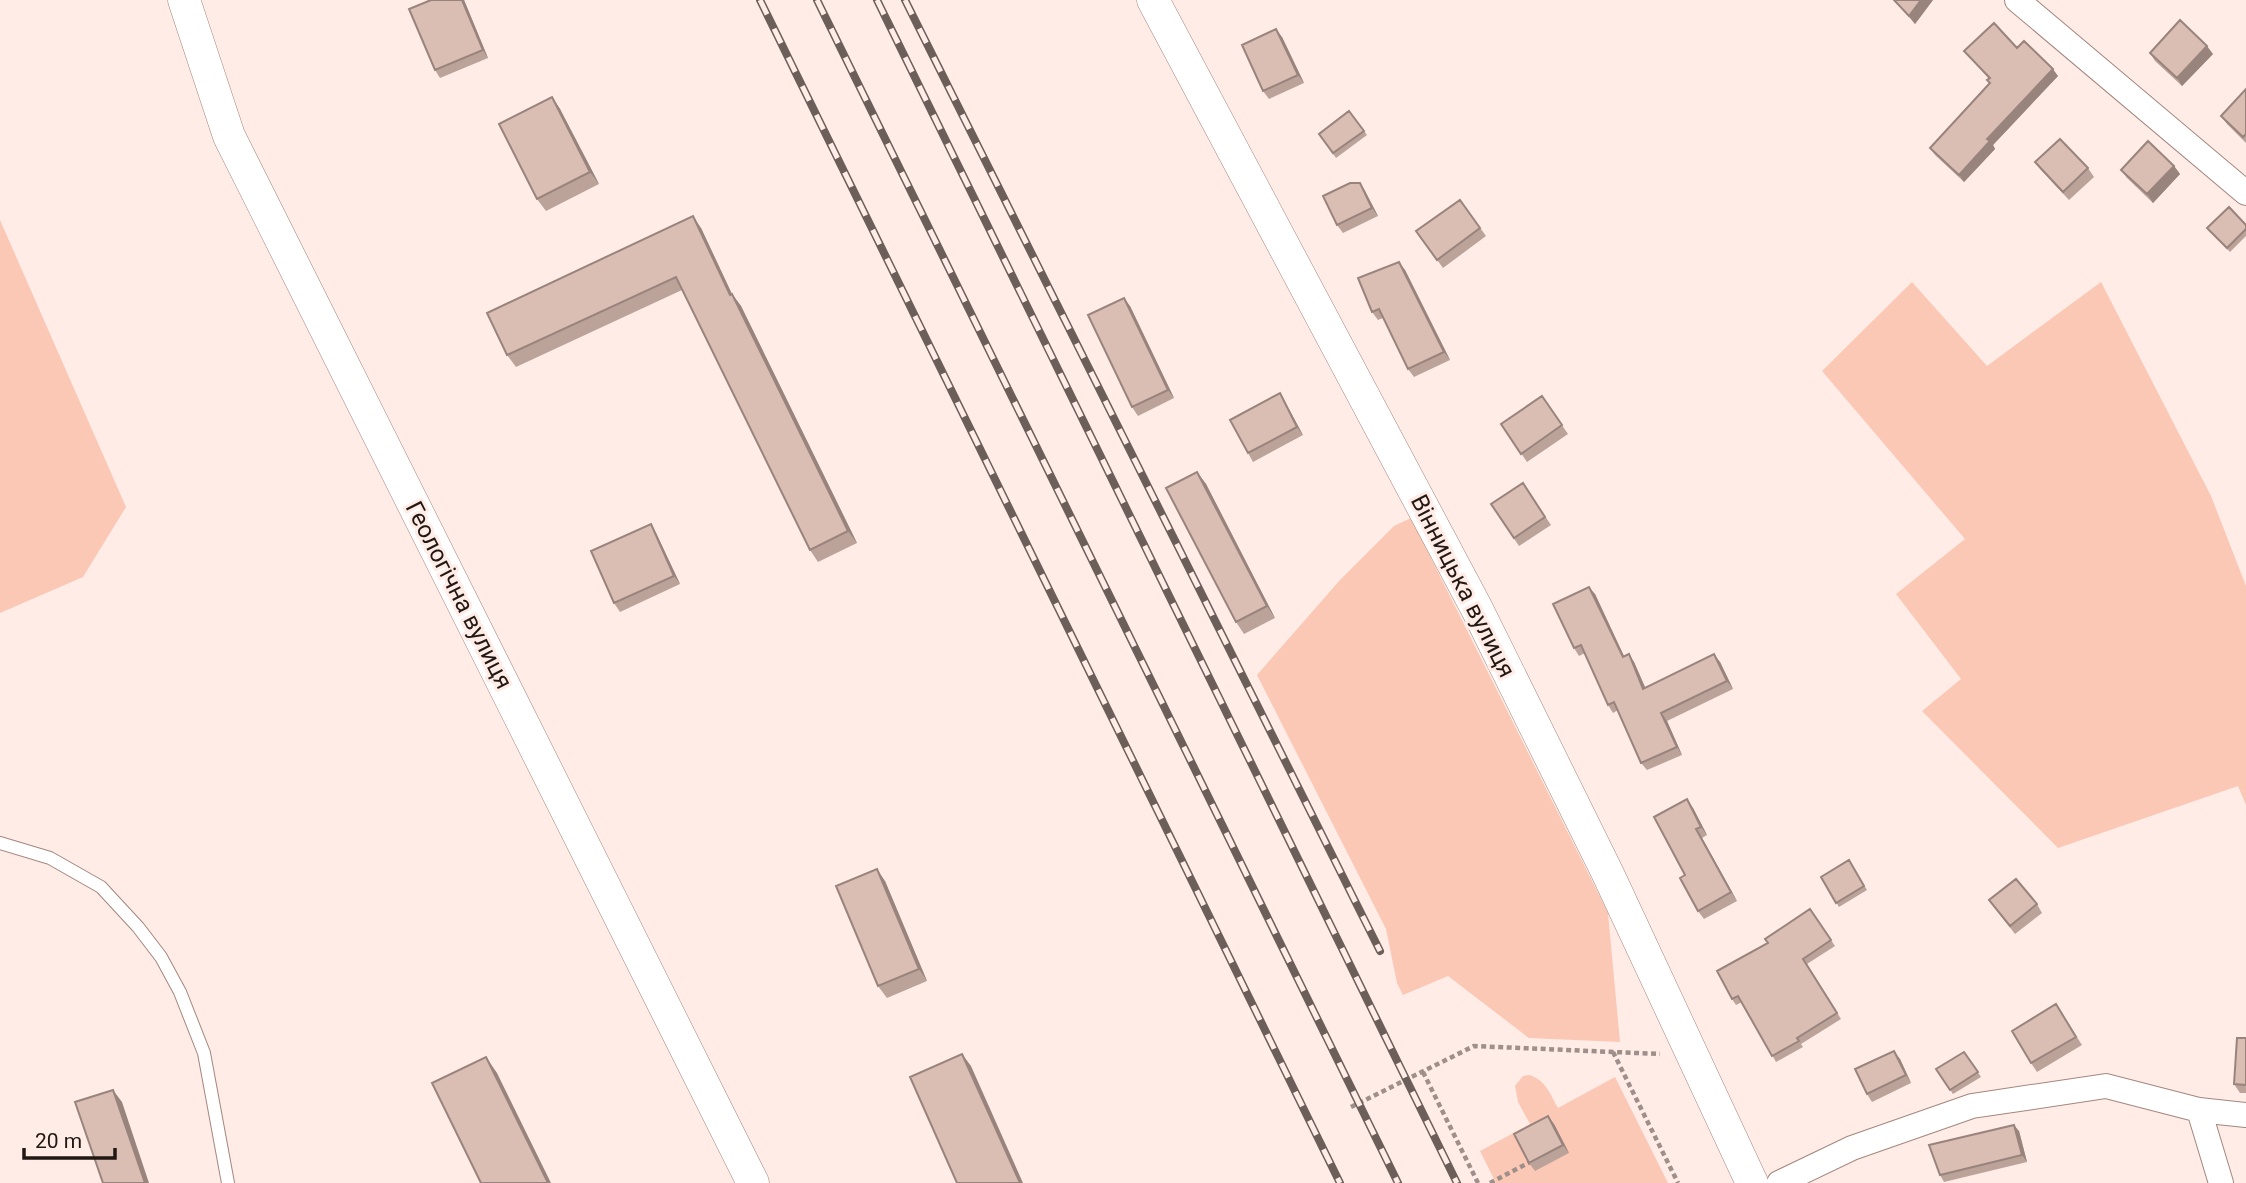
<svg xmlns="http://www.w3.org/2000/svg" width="2246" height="1183" viewBox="0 0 2246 1183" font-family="Roboto,sans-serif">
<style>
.green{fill:#fbc8b5}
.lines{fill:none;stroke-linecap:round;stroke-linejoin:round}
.service-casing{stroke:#a3877e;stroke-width:14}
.minor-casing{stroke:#a3877e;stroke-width:26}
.tertiary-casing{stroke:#a3877e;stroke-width:33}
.path{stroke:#9e8f8a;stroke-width:4.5;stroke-dasharray:5 3.5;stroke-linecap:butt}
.service{stroke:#fff;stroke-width:12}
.minor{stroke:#fff;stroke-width:24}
.tertiary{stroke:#fff;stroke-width:32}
.rail-casing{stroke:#6c5f5a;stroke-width:8}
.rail{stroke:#ffece6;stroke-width:5;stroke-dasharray:16;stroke-linecap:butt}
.wall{fill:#bba39a}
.shaded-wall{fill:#99847d}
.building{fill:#dabdb3;stroke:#99847d;stroke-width:2}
.labels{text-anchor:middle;stroke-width:6;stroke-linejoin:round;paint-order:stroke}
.street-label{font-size:24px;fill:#211713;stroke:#ffece6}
</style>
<rect width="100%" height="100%" fill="#ffece6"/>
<path class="green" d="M 0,220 L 126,507 L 83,577 L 0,613 Z
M 1912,282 L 1987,366 L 2101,282 L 2211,496 L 2246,586 L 2246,805 L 2238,786 L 2058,848 L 1922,711 L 1961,679 L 1896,594 L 1965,539 L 1822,371 Z
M 1411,518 L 1608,913 L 1620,1042 L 1529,1038 L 1448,976 L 1403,995 L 1397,983 L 1386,929 L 1257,675 L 1340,580 L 1394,526 Z
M 1529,1075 C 1546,1080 1550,1094 1558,1108 L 1615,1077 L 1668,1183 L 1496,1183 L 1480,1151 L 1530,1124 L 1518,1102 L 1515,1086 L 1523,1076 Z"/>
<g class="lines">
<defs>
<path id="service" d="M 0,843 L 50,858 L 101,887 L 138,927 L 161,957 L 180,992 L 204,1053 L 228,1183"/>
<path id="minor" d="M 2017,0 L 2246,193
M 2199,1110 L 2221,1183
M 1779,1183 L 1852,1148 L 1972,1106 L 2106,1086 L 2199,1110 L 2246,1115"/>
<path id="tertiary" d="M 184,0 L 229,136 L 753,1183
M 1153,0 L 1477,609 L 1608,874 L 1752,1183"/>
</defs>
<use href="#service" class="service-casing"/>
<use href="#minor" class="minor-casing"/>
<use href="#tertiary" class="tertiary-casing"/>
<path class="path" d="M 1613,1052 L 1678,1183
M 1423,1072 L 1478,1183
M 1351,1107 L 1474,1046 L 1660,1054
M 1490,1183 L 1530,1162"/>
<use href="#service" class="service"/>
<use href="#minor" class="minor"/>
<use href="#tertiary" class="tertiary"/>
<defs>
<path id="rail" d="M 760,0 L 1340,1183
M 817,0 L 1398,1183
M 877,0 L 1457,1183
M 905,0 L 1380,951"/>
</defs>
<use href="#rail" class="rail-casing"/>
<use href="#rail" class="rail"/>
</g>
<path class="wall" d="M 431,0 L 464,0 L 488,58 L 440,78 L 435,70 Z
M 1894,0 L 1933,0 L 1915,24 Z
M 1282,37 L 1304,83 L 1269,99 L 1263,91 Z
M 2017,48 L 2058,76 L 1993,145 L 1995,149 L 1964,182 L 1935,155 L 1930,148 L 1989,83 L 1987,80 L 1989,79 L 1970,58 L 1964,51 Z
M 2150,53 L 2213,54 L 2182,86 L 2155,61 Z
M 2246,89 L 2246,143 L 2227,124 L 2221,116 Z
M 552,97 L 560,109 L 599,184 L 546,211 L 537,199 Z
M 1349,111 L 1367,135 L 1336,158 L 1319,134 Z
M 2035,162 L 2088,168 L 2094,177 L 2069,200 L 2041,170 Z
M 2174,166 L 2180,174 L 2153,203 L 2127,178 L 2121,170 Z
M 1360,183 L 1365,191 L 1378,216 L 1343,233 L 1337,225 Z
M 1460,200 L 1486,236 L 1443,268 L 1416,231 Z
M 2246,225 L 2246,236 L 2230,252 L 2207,228 Z
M 701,228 L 732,294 L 741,306 L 857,543 L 818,562 L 810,550 L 682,290 L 516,367 L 507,355 Z
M 1405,270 L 1450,360 L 1414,377 L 1408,369 L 1383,318 L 1378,320 L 1372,312 Z
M 1130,306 L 1174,398 L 1138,416 L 1132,407 Z
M 1280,393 L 1285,402 L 1303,435 L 1253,462 L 1248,453 Z
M 1542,396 L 1568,434 L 1527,462 L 1501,424 Z
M 1197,472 L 1206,484 L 1275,618 L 1244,634 L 1236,622 Z
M 1523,483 L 1551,525 L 1519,546 L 1491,504 Z
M 656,533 L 680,584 L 620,612 L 614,603 Z
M 1595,594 L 1624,656 L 1634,662 L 1645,688 L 1720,662 L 1733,689 L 1667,721 L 1682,755 L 1647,770 L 1641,763 L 1618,710 L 1613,713 L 1608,705 L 1585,653 L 1579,656 L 1574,648 Z
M 1693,808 L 1707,835 L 1702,838 L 1737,901 L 1704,919 L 1698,911 L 1685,875 Z
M 1849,860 L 1867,890 L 1839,907 L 1821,877 Z
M 885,881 L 927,981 L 887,998 L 878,986 Z
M 1989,900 L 2037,904 L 2042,913 L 2015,934 Z
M 1810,909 L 1835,946 L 1807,964 L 1841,1019 L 1801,1044 L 1803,1047 L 1776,1062 L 1742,1002 L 1736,1005 L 1732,999 L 1768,943 Z
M 2056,1004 L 2082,1045 L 2037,1072 L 2031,1063 Z
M 2246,1038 L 2246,1093 L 2240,1093 L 2234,1084 Z
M 1964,1052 L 1981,1077 L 1953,1094 L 1936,1069 Z
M 1900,1059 L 1911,1083 L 1872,1102 L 1867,1094 Z
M 1554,1124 L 1569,1153 L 1535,1171 L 1529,1163 Z
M 2019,1131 L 2027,1162 L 1944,1182 L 1940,1175 Z"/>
<path class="shaded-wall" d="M 462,0 L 464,0 L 488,58 L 483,50 Z
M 1921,0 L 1933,0 L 1915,24 L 1909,16 Z
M 1276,29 L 1282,37 L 1304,83 L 1298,75 Z
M 2207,46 L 2213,54 L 2182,86 L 2177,78 Z
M 2053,69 L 2058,76 L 1993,145 L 1995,149 L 1964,182 L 1959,175 L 1987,139 Z
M 552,97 L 560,109 L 599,184 L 590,172 Z
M 2174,166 L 2180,174 L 2153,203 L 2147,194 Z
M 1360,183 L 1365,191 L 1378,216 L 1372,208 Z
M 693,216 L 701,228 L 738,307 L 730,295 Z
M 1399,262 L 1405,270 L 1450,360 L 1444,352 Z
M 732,294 L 741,306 L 857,543 L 848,531 Z
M 1124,298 L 1130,306 L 1174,398 L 1168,390 Z
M 1280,393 L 1285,402 L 1303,435 L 1297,427 Z
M 1197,472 L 1206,484 L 1275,618 L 1267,606 Z
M 651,524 L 656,533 L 680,584 L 674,576 Z
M 1589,587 L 1595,594 L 1628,665 L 1623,657 Z
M 1629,654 L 1634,662 L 1649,696 L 1643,689 Z
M 1714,654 L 1720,662 L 1733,689 L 1727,681 Z
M 1661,713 L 1667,721 L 1682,755 L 1677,747 Z
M 1687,799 L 1693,808 L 1707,835 L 1701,827 Z
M 1696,829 L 1702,838 L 1737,901 L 1731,892 Z
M 877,869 L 885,881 L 927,981 L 919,969 Z
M 1894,1051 L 1900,1059 L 1911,1083 L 1906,1075 Z
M 962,1054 L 971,1066 L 1023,1183 L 1020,1183 Z
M 486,1057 L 497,1073 L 551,1183 L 548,1183 Z
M 113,1090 L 122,1102 L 149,1183 L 145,1183 Z
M 1548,1116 L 1554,1124 L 1569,1153 L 1563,1145 Z
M 2014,1125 L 2019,1131 L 2027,1162 L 2022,1155 Z"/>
<path class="building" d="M 431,0 L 462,0 L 483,50 L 435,70 L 409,9 Z
M 1894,0 L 1921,0 L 1909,16 Z
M 2180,20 L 2207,46 L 2177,78 L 2150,53 Z
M 1994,23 L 2017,48 L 2024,41 L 2053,69 L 1987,139 L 1990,141 L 1959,175 L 1930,148 L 1990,83 L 1987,80 L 1990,78 L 1964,51 Z
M 1276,29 L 1298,75 L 1263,91 L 1242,45 Z
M 2246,89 L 2246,134 L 2243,137 L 2221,116 Z
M 552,97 L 590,172 L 537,199 L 499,124 Z
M 1349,111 L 1364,131 L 1333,153 L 1319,134 Z
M 2060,139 L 2088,168 L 2063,192 L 2035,162 Z
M 2148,141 L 2174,166 L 2147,194 L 2121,170 Z
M 1350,183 L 1360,183 L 1372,208 L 1337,225 L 1323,196 Z
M 1460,200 L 1480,228 L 1437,260 L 1416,231 Z
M 2229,207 L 2246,225 L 2246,229 L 2227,248 L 2207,228 Z
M 693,216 L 730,295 L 732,294 L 848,531 L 810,550 L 676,277 L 507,355 L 487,313 Z
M 1399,262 L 1444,352 L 1408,369 L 1379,309 L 1372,312 L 1358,278 Z
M 1124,298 L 1168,390 L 1132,407 L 1088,315 Z
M 1280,393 L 1297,427 L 1248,453 L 1230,420 Z
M 1542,396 L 1562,425 L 1521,454 L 1501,424 Z
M 1197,472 L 1267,606 L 1236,622 L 1166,488 Z
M 1523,483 L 1545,517 L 1514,538 L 1491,504 Z
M 651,524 L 674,576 L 614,603 L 591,551 Z
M 1589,587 L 1623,657 L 1629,654 L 1643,689 L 1714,654 L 1727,681 L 1661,713 L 1677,747 L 1641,763 L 1614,702 L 1608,705 L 1581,645 L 1574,648 L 1553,604 Z
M 1687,799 L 1701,827 L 1696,829 L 1731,892 L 1698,911 L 1680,878 L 1685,875 L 1654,817 Z
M 1849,860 L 1864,886 L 1836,903 L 1821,877 Z
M 877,869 L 919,969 L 878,986 L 836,886 Z
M 2016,879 L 2037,904 L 2010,926 L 1989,900 Z
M 1810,909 L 1831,940 L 1803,959 L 1837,1013 L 1797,1038 L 1799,1041 L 1772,1056 L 1738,996 L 1732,999 L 1717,971 L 1768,943 L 1765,939 Z
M 2056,1004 L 2076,1037 L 2031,1063 L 2012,1031 Z
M 2237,1038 L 2246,1038 L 2246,1085 L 2234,1084 Z
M 1894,1051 L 1906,1075 L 1867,1094 L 1855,1069 Z
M 1964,1052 L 1978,1072 L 1950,1090 L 1936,1069 Z
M 962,1054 L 1020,1183 L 957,1183 L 910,1077 Z
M 486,1057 L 548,1183 L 481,1183 L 432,1083 Z
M 113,1090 L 145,1183 L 103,1183 L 75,1102 Z
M 1548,1116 L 1563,1145 L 1529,1163 L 1514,1134 Z
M 2014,1125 L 2022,1155 L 1940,1175 L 1929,1145 Z"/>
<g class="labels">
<g class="street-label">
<text transform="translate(1463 586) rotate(63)" y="8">Вінницька вулиця</text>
<text transform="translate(459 595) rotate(63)" y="8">Геологічна вулиця</text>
</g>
</g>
<path d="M24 1148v10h91v-10" fill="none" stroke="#211713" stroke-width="3.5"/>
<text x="35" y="1148" font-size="21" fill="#211713" stroke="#ffece6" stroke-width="5" paint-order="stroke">20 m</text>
</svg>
